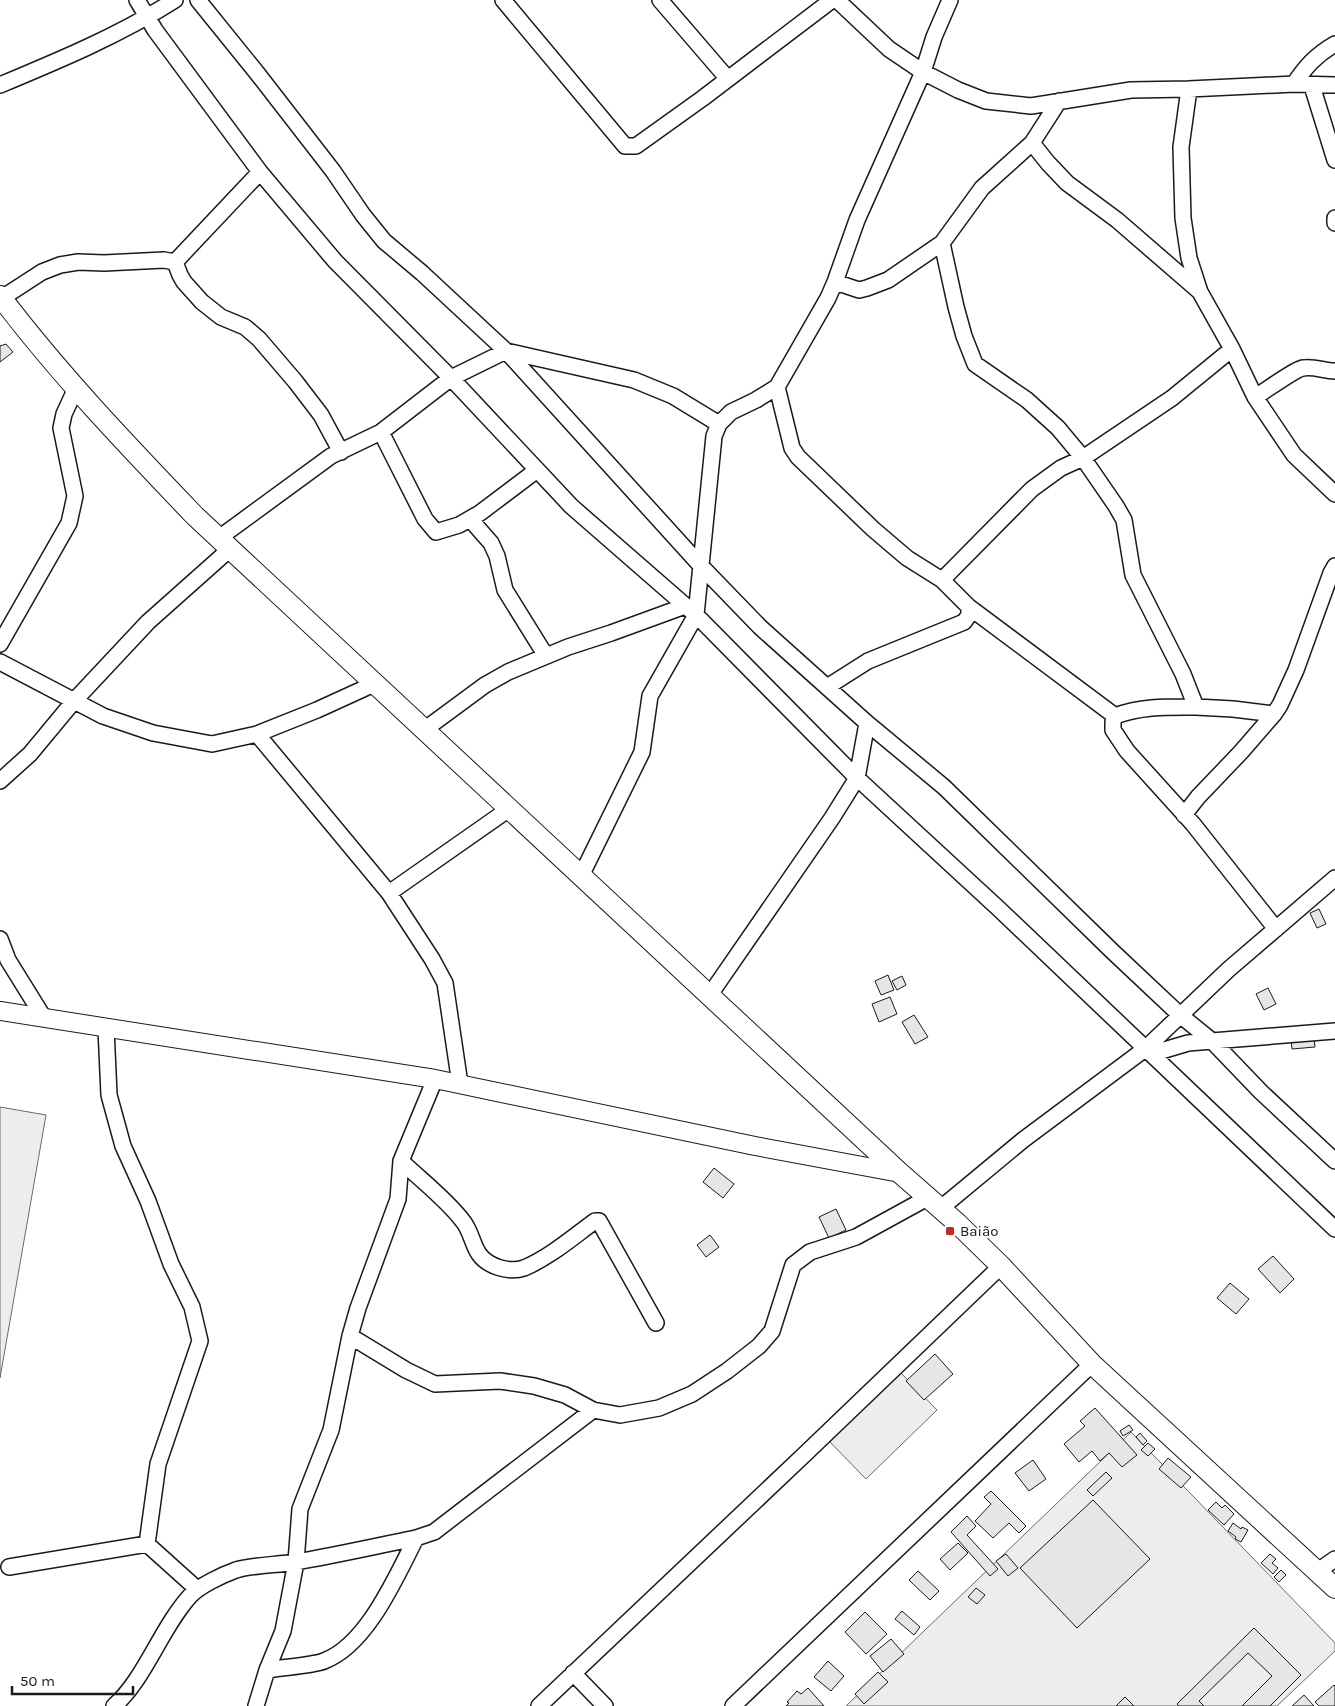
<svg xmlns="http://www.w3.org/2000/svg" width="1335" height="1706" viewBox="0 0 1335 1706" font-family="Karla,sans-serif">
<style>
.built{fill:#ededed;stroke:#6a6a6a}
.building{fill:#e6e6e6;stroke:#1a1a1a}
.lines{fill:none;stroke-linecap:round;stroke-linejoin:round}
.minor-casing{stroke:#1a1a1a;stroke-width:18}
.tertiary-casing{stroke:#1a1a1a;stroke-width:20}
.secondary-casing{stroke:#1a1a1a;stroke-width:22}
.minor{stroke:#fff;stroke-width:15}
.tertiary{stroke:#fff;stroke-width:18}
.secondary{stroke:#fff;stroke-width:20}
.poi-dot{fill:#c62828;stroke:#fff;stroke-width:2}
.labels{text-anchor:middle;stroke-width:4;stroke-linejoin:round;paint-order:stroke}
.poi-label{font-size:15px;fill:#1a1a1a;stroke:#fff;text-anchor:start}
</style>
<rect width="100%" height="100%" fill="#fff"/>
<path class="built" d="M 0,1107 L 46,1115 L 0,1378 Z
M 900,1372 L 937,1410 L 866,1479 L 829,1441 Z
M 1131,1432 L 1335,1643 L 1335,1651 L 1277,1706 L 846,1706 Z"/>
<path class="building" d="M 6,344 L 13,352 L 0,362 L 0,346 Z
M 1319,909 L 1326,924 L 1317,928 L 1310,913 Z
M 888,975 L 894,990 L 881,995 L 875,981 Z
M 902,976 L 906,985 L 897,990 L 892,981 Z
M 1268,988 L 1276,1004 L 1264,1010 L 1256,994 Z
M 890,997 L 897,1014 L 879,1022 L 872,1004 Z
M 914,1015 L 928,1037 L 915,1044 L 902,1022 Z
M 1314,1039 L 1315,1047 L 1292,1049 L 1291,1041 Z
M 714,1168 L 734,1184 L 723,1198 L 703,1182 Z
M 836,1209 L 846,1230 L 829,1238 L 819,1217 Z
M 710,1235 L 719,1247 L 706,1257 L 697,1245 Z
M 1273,1256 L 1294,1279 L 1280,1293 L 1258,1269 Z
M 1230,1283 L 1249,1299 L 1236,1314 L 1217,1298 Z
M 935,1354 L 953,1374 L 924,1400 L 906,1381 Z
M 1095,1408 L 1137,1455 L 1122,1467 L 1109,1453 L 1100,1461 L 1092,1451 L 1079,1462 L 1064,1444 L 1085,1426 L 1080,1421 Z
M 1129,1425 L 1133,1430 L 1123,1436 L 1120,1431 Z
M 1140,1433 L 1147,1441 L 1143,1445 L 1136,1437 Z
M 1148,1443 L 1155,1449 L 1148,1456 L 1141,1450 Z
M 1168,1458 L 1191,1477 L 1181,1488 L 1159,1469 Z
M 1033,1460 L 1046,1479 L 1029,1491 L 1015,1473 Z
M 1106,1472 L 1112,1478 L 1093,1496 L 1087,1490 Z
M 991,1491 L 1026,1526 L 1019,1533 L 1009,1523 L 993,1538 L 975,1521 L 991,1504 L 984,1497 Z
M 1093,1500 L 1150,1559 L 1077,1628 L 1020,1568 Z
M 1216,1502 L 1222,1508 L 1225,1505 L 1234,1514 L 1224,1525 L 1208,1510 Z
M 967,1516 L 976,1526 L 967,1535 L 998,1569 L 990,1576 L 951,1532 Z
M 1233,1523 L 1241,1529 L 1242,1527 L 1248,1530 L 1241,1542 L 1235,1539 L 1236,1537 L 1228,1531 Z
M 958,1543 L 968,1553 L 950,1570 L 940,1559 Z
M 1006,1554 L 1018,1568 L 1008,1576 L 996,1561 Z
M 1270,1554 L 1276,1559 L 1272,1563 L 1278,1568 L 1273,1574 L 1261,1563 Z
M 1281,1570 L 1286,1575 L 1279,1582 L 1274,1577 Z
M 918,1571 L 939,1591 L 930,1600 L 909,1580 Z
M 976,1588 L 985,1595 L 977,1604 L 968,1597 Z
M 902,1611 L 920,1627 L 914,1635 L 895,1619 Z
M 865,1612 L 887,1634 L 866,1654 L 845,1632 Z
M 1254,1628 L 1301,1675 L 1270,1706 L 1242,1706 L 1272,1676 L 1248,1653 L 1199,1701 L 1204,1706 L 1179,1706 L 1177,1704 Z
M 891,1639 L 904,1654 L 883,1672 L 870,1656 Z
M 828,1661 L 844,1676 L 831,1691 L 814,1677 Z
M 878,1672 L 888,1682 L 864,1704 L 855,1694 Z
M 1334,1685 L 1335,1686 L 1335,1706 L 1319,1706 L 1315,1702 Z
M 808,1688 L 824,1706 L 786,1706 L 789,1703 L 787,1702 L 797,1691 L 801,1694 Z
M 1304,1695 L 1314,1706 L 1292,1706 Z
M 1125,1697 L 1134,1706 L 1116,1706 Z"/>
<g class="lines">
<defs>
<path id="minor" d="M 137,0 L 155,30 L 260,172 L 335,261 L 451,378 L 571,506 L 696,615 L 857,778 L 999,909 L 1335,1229
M 198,0 L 257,73 L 333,171 L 363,215 L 384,241 L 422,273 L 506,351 L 701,566 L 760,627 L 867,723 L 944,787 L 1112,951 L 1180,1015 L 1212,1041 L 1335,1031
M 503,0 L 625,146 L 636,146 L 703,98 L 832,0
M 660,0 L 728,79
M 837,0 L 889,49 L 923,72 L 958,90 L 986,101 L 1031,106 L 1131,90 L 1189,89 L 1294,84 L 1335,85
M 1294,84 C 1306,66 1316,55 1335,44
M 0,85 C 60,60 120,35 175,0
M 1312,86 L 1335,160
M 1189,89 L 1181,147 L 1183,218 L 1189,258 L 1200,292 L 1232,349 L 1255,397 L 1294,455 L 1335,494
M 1032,143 L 1048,163 L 1067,183 L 1117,220 L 1199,291
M 1335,218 L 1335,223
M 942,243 L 956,307 L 964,336 L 975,364 L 1027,400 L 1058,428 L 1083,458 L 1116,506 L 1124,520 L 1133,575 L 1183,674 L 1196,707 L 1233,709 L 1274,714
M 175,262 L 180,275 L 184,282 L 202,302 L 221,317 L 245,327 L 259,339 L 295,381 L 321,415 L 341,452
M 175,262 L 260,172
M 835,282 L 859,290 L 867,288 L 888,280 L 942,243 L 982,188 L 1032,143 L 1059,101
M 2,298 L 42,272 L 60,265 L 78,262 L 104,263 L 164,260 L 175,262
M 777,387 L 792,448 L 798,457 L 873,529 L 907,558 L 942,580 L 969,607 L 969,615 L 964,622 L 868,661 L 827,687
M 1255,397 C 1264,392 1295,369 1303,368 C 1314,366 1324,371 1335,371
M 381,432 L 425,519 L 436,532 L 459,525 L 480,513 L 537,470
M 470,519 L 491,543 L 497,556 L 505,590 L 546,656
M 219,538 L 331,456 L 381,432 L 451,378 L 506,351 L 634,380 L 673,396 L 719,424
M 942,580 L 1032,489 L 1061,468 L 1083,458 L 1172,398 L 1232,349
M 969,607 L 1115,716
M 0,644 L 69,523 L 75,496 L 61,428 L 64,414 L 76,388
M 0,662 L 103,716 L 153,733 L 212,744 L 257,734 L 317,710 L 374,684
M 1196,707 C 1168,707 1142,706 1115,716 L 1113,722 L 1113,730 L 1127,751 L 1193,824 L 1276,929
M 424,730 L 485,685 L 508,672 L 568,647 L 611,633 L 685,606
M 257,734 L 389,893 L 432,959 L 445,983 L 460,1084
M 0,781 L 30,754 L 74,701 L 148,622 L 230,549
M 1184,815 L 1198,797 L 1241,752 L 1274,714 L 1280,705 L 1296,670 L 1331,573 L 1335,566
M 581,876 L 642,752 L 650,696 L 696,615 L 714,436 L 719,424 L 731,412 L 756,400 L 777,387 L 828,298 L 835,282 L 857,220 L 923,72 L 934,37 L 950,0
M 389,893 L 509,809
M 0,939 L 8,960 L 44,1018
M 709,996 L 832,818 L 857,778 L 867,723
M 106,1028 L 109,1095 L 123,1146 L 148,1201 L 171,1264 L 192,1307 L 200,1341 L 158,1464 L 147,1544 L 197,1589
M 1151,1054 L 1188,1043 L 1212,1041 L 1261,1092 L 1335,1161
M 401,1161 C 420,1179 447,1200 462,1220 C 471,1230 472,1244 479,1254 C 488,1267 510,1273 524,1268 C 550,1257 573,1237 595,1221 L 599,1221 L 656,1323
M 941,1208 L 1023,1140 L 1145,1049 L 1229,969 L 1335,878
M 350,1336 L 406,1370 L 435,1384 L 500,1381 L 534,1386 L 565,1395 L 593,1410 L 620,1415 L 659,1408 L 692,1394 L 727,1371 L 759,1346 L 772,1331 L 793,1265 L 810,1252 L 856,1237 L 929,1197
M 9,1567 L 147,1544
M 1318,1571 L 1335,1559
M 267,1670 C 283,1667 311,1666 324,1661 C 367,1645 396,1577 416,1538
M 573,1673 L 605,1706
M 114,1706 C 145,1679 161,1628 190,1596 C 199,1586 222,1575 236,1570 C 252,1565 278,1565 296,1562 C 337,1555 376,1546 416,1538 L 434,1532 L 593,1410
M 256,1706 L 267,1670 L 283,1631 L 296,1562 L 300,1509 L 331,1430 L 350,1336 L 358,1308 L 398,1199 L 401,1161 L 435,1079
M 539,1706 L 805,1454 L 1001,1266
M 733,1706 L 1092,1364"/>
<path id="tertiary" d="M 0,1011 L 435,1079 L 755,1146 L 900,1173"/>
<path id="secondary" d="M 0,296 C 59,374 127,445 195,516 L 900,1173 L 957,1223 L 1001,1266 L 1092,1364 L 1335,1588"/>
</defs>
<use href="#minor" class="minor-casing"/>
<use href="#tertiary" class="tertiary-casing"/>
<use href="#secondary" class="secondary-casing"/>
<use href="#minor" class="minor"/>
<use href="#tertiary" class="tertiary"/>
<use href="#secondary" class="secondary"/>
</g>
<rect class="poi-dot" x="945" y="1226" width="10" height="10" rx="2.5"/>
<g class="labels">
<g class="poi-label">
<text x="960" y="1236">Baião</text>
</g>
</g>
<path d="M12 1686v8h121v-8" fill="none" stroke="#1a1a1a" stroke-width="2.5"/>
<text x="20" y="1686" font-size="15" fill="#1a1a1a" stroke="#ffffff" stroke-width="4" paint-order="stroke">50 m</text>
</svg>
